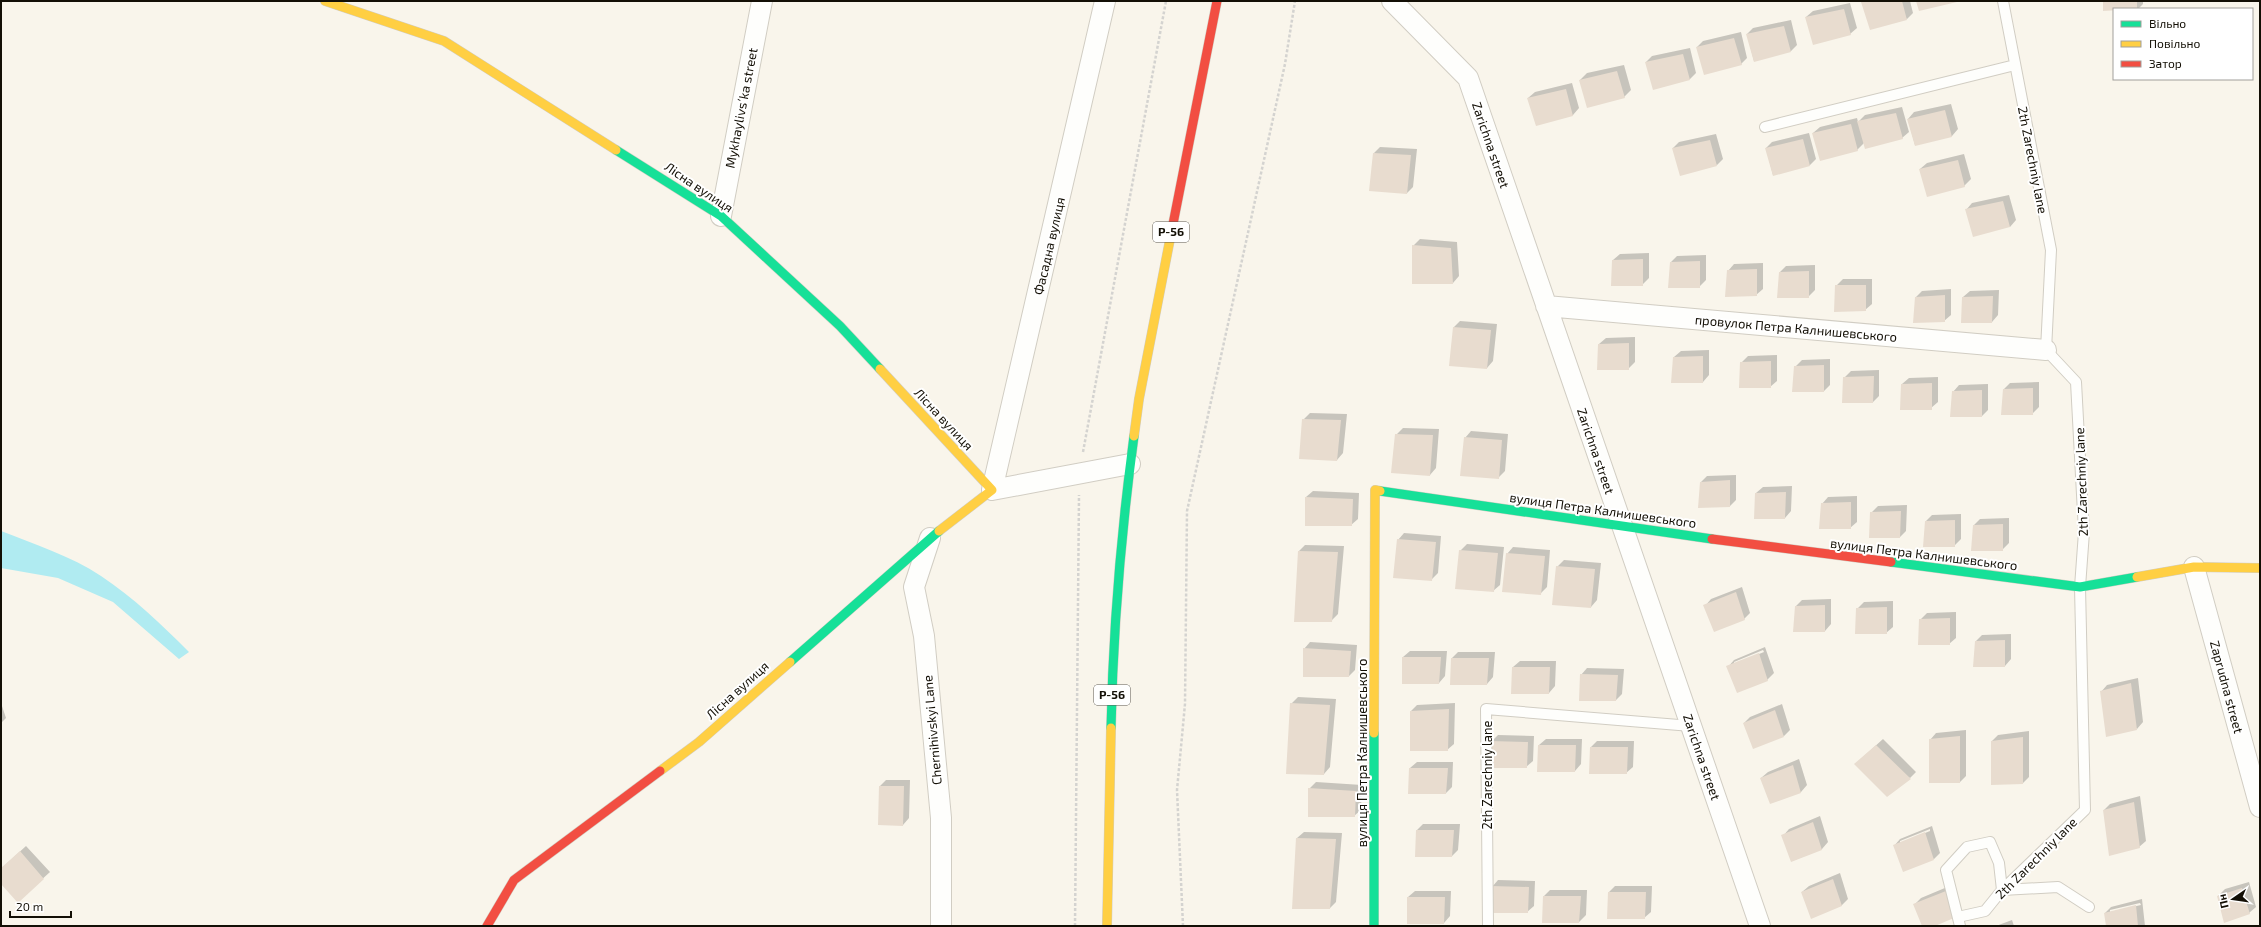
<svg xmlns="http://www.w3.org/2000/svg" width="2261" height="927" viewBox="0 0 2261 927" font-family="'Exo 2',sans-serif">
<style>
.water{fill:#b0ebf1}
.shadow{fill:#0003;fill-rule:evenodd}
.building{fill:#e8dccf}
.lines{fill:none;stroke-linecap:round;stroke-linejoin:round}
.lane-casing{stroke:#d1cdc3;stroke-width:12}
.street-casing{stroke:#d1cdc3;stroke-width:22}
.fast-casing{stroke:#d1cdc3;stroke-width:10}
.slow-casing{stroke:#d1cdc3;stroke-width:10}
.jam-casing{stroke:#d1cdc3;stroke-width:10}
.path{stroke:#d4d3d0;stroke-width:2.5;stroke-dasharray:3 2;stroke-linecap:butt}
.lane{stroke:#fefefc;stroke-width:10}
.street{stroke:#fefefc;stroke-width:20}
.fast{stroke:#16e098;stroke-width:9}
.slow{stroke:#ffcf43;stroke-width:9}
.jam{stroke:#f24e42;stroke-width:9}
.labels{text-anchor:middle;stroke-width:4;stroke-linejoin:round;paint-order:stroke}
.shield{fill:#fff;stroke:#5a5750;stroke-width:1}
.shield-label{font-size:12px;font-weight:bold;fill:#130f05}
.street-label{font-size:13px;fill:#130f05;stroke:#fff}
</style>
<rect width="100%" height="100%" fill="#f9f5eb"/>
<path class="water" d="M 1,531 C 34,544 71,556 101,576 C 134,598 161,624 189,652 L 179,659 L 113,602 L 58,578 L 1,568 Z"/>
<path class="shadow" d="M 1864,1 L 1910,1 L 1913,13 L 1907,19 Z
M 2104,1 L 2143,1 L 2143,4 L 2138,9 L 2114,9 Z
M 1850,3 L 1857,28 L 1850,34 L 1806,17 L 1813,11 Z
M 1791,20 L 1797,45 L 1791,51 L 1754,61 L 1747,34 L 1753,28 Z
M 1741,32 L 1747,58 L 1741,64 L 1697,47 L 1703,41 Z
M 1690,48 L 1696,73 L 1690,79 L 1654,89 L 1646,62 L 1652,56 Z
M 1624,65 L 1631,90 L 1624,97 L 1580,80 L 1587,73 Z
M 1572,83 L 1579,108 L 1573,115 L 1536,124 L 1528,98 L 1535,92 Z
M 1951,104 L 1958,129 L 1952,136 L 1915,145 L 1908,119 L 1914,112 Z
M 1902,107 L 1909,132 L 1902,138 L 1864,143 L 1857,150 L 1813,133 L 1820,127 L 1857,118 L 1858,122 L 1865,115 Z
M 1809,133 L 1816,159 L 1810,165 L 1773,175 L 1766,148 L 1772,142 Z
M 1716,134 L 1723,159 L 1717,165 L 1673,148 L 1679,142 Z
M 1380,147 L 1417,149 L 1413,187 L 1407,193 L 1374,153 Z
M 1964,154 L 1971,179 L 1964,186 L 1920,169 L 1927,163 Z
M 2009,195 L 2016,220 L 2010,227 L 1966,210 L 1972,203 Z
M 1420,239 L 1457,242 L 1459,276 L 1453,283 L 1413,246 Z
M 1649,253 L 1649,278 L 1642,285 L 1613,260 L 1620,254 Z
M 1706,255 L 1706,280 L 1699,287 L 1671,262 L 1677,256 Z
M 1763,263 L 1763,289 L 1756,295 L 1728,271 L 1734,264 Z
M 1815,265 L 1815,290 L 1808,297 L 1780,272 L 1786,266 Z
M 1843,279 L 1872,279 L 1872,304 L 1865,310 L 1836,286 Z
M 1951,289 L 1951,315 L 1944,321 L 1916,297 L 1922,291 Z
M 1999,290 L 1998,315 L 1992,322 L 1963,297 L 1970,291 Z
M 1460,321 L 1497,324 L 1493,361 L 1487,368 L 1453,328 Z
M 1635,337 L 1635,362 L 1628,369 L 1599,344 L 1606,338 Z
M 1709,350 L 1709,375 L 1703,382 L 1674,357 L 1681,351 Z
M 1777,355 L 1777,381 L 1770,387 L 1741,363 L 1748,356 Z
M 1830,359 L 1830,385 L 1824,391 L 1795,367 L 1802,360 Z
M 1879,370 L 1879,396 L 1873,402 L 1844,378 L 1851,371 Z
M 1938,377 L 1938,402 L 1931,408 L 1901,409 L 1902,384 L 1909,378 Z
M 2039,382 L 2039,407 L 2032,414 L 2004,389 L 2010,383 Z
M 1988,384 L 1988,410 L 1982,416 L 1953,392 L 1959,385 Z
M 1310,413 L 1347,414 L 1343,453 L 1337,460 L 1303,420 Z
M 1403,428 L 1439,429 L 1436,468 L 1430,475 L 1396,435 Z
M 1471,431 L 1508,434 L 1505,471 L 1498,478 L 1465,438 Z
M 1736,475 L 1736,500 L 1730,506 L 1701,482 L 1707,476 Z
M 1792,486 L 1791,511 L 1785,518 L 1755,518 L 1756,493 L 1763,487 Z
M 1313,491 L 1359,493 L 1358,519 L 1351,525 L 1306,497 Z
M 1857,496 L 1857,522 L 1850,528 L 1822,504 L 1828,497 Z
M 1907,505 L 1906,531 L 1900,537 L 1870,537 L 1871,513 L 1878,506 Z
M 1961,514 L 1961,539 L 1954,546 L 1924,546 L 1926,521 L 1932,515 Z
M 2009,518 L 2009,543 L 2002,550 L 1974,525 L 1980,519 Z
M 1404,533 L 1441,536 L 1438,573 L 1431,580 L 1398,540 Z
M 1467,544 L 1504,547 L 1500,585 L 1493,591 L 1460,551 Z
M 1305,545 L 1344,546 L 1338,614 L 1331,621 L 1299,551 Z
M 1513,547 L 1550,550 L 1547,587 L 1540,594 L 1507,554 Z
M 1564,560 L 1601,563 L 1597,600 L 1591,607 L 1557,567 Z
M 1742,587 L 1750,613 L 1744,619 L 1705,606 L 1711,599 Z
M 1831,599 L 1831,624 L 1825,631 L 1796,606 L 1802,600 Z
M 1893,601 L 1893,627 L 1886,633 L 1857,609 L 1864,602 Z
M 1956,612 L 1956,638 L 1949,644 L 1920,620 L 1927,613 Z
M 2011,634 L 2011,659 L 2005,666 L 1976,641 L 1982,635 Z
M 1310,642 L 1357,645 L 1355,670 L 1349,676 L 1304,676 L 1304,649 Z
M 1765,647 L 1774,673 L 1767,680 L 1728,667 L 1734,660 ZM 1763,650 L 1764,652 L 1734,664 L 1734,662 Z
M 1410,651 L 1447,651 L 1445,676 L 1439,683 L 1403,683 L 1403,657 Z
M 1458,652 L 1495,652 L 1493,677 L 1487,684 L 1452,658 Z
M 1520,661 L 1556,661 L 1555,686 L 1549,693 L 1513,667 Z
M 1587,668 L 1624,669 L 1622,694 L 1616,700 L 1581,675 Z
M 2138,678 L 2143,722 L 2137,729 L 2101,692 L 2107,685 Z
M 1298,697 L 1336,699 L 1330,767 L 1324,774 L 1291,704 Z
M 1,703 L 6,718 L 1,723 Z
M 1455,703 L 1454,744 L 1447,750 L 1411,750 L 1411,711 L 1417,705 Z
M 1782,704 L 1790,730 L 1784,736 L 1744,723 L 1750,717 Z
M 1966,730 L 1966,776 L 1960,782 L 1930,782 L 1930,740 L 1936,733 Z
M 2029,731 L 2029,777 L 2023,783 L 1992,741 L 1998,735 Z
M 1498,735 L 1534,736 L 1533,761 L 1526,767 L 1491,742 Z
M 1546,739 L 1582,739 L 1581,764 L 1575,771 L 1539,745 Z
M 1883,739 L 1916,772 L 1910,778 L 1862,758 Z
M 1597,741 L 1634,741 L 1633,767 L 1626,773 L 1591,747 Z
M 1799,759 L 1807,785 L 1801,792 L 1771,803 L 1761,778 L 1768,772 Z
M 1417,762 L 1453,762 L 1452,787 L 1446,793 L 1410,768 Z
M 886,780 L 910,780 L 909,818 L 903,825 L 880,786 Z
M 1316,782 L 1362,785 L 1361,810 L 1354,816 L 1309,789 Z
M 2140,796 L 2146,841 L 2139,847 L 2104,810 L 2110,804 Z
M 1820,816 L 1828,842 L 1822,849 L 1792,861 L 1783,836 L 1789,829 Z
M 1423,824 L 1460,824 L 1458,850 L 1452,856 L 1417,830 Z
M 1932,826 L 1940,853 L 1934,859 L 1894,846 L 1900,839 ZM 1930,829 L 1930,831 L 1900,843 L 1900,841 Z
M 1304,832 L 1342,833 L 1336,902 L 1330,908 L 1297,838 Z
M 26,846 L 50,872 L 18,901 L 1,883 L 1,869 Z
M 1840,873 L 1848,899 L 1841,906 L 1802,892 L 1809,886 Z
M 1498,880 L 1535,881 L 1534,906 L 1527,912 L 1492,887 Z
M 2249,882 L 2256,907 L 2249,913 L 2218,896 L 2225,889 Z
M 1952,885 L 1932,926 L 1923,926 L 1915,904 L 1921,898 Z
M 1615,886 L 1652,886 L 1651,912 L 1644,918 L 1609,892 Z
M 1550,890 L 1587,890 L 1586,915 L 1579,922 L 1544,896 Z
M 1415,891 L 1451,891 L 1450,916 L 1444,923 L 1408,897 Z
M 2142,899 L 2145,926 L 2107,926 L 2105,913 L 2111,907 ZM 2140,903 L 2141,905 L 2110,912 L 2110,910 Z
M 2012,920 L 2014,926 L 1996,926 Z"/>
<path class="building" d="M 1902,1 L 1907,20 L 1870,30 L 1861,2 Z
M 1916,1 L 1957,1 L 1957,2 L 1919,11 Z
M 2103,1 L 2137,1 L 2137,9 L 2103,11 Z
M 1844,9 L 1851,35 L 1813,45 L 1805,17 Z
M 1784,26 L 1791,52 L 1754,62 L 1746,34 Z
M 1734,38 L 1742,65 L 1704,75 L 1696,47 Z
M 1683,54 L 1690,80 L 1653,90 L 1645,62 Z
M 1617,71 L 1625,98 L 1587,108 L 1579,80 Z
M 1566,89 L 1573,116 L 1536,126 L 1527,98 Z
M 1945,110 L 1952,137 L 1915,146 L 1907,119 Z
M 1896,113 L 1903,139 L 1865,149 L 1857,121 Z
M 1851,124 L 1858,151 L 1820,161 L 1812,133 Z
M 1803,139 L 1810,166 L 1773,176 L 1765,148 Z
M 1710,140 L 1717,166 L 1680,176 L 1672,148 Z
M 1373,153 L 1411,155 L 1407,194 L 1369,191 Z
M 1958,160 L 1965,187 L 1927,197 L 1919,169 Z
M 2003,201 L 2010,227 L 1973,237 L 1965,209 Z
M 1412,245 L 1451,248 L 1453,284 L 1412,284 Z
M 1643,259 L 1643,286 L 1611,286 L 1612,260 Z
M 1700,261 L 1700,288 L 1668,288 L 1670,262 Z
M 1757,269 L 1757,296 L 1725,297 L 1727,270 Z
M 1809,271 L 1809,298 L 1777,298 L 1779,272 Z
M 1835,285 L 1866,285 L 1866,311 L 1834,312 Z
M 1945,295 L 1945,322 L 1913,323 L 1915,297 Z
M 1993,296 L 1992,323 L 1961,323 L 1962,297 Z
M 1453,327 L 1491,330 L 1487,369 L 1449,366 Z
M 1629,343 L 1629,370 L 1597,370 L 1598,344 Z
M 1703,356 L 1703,383 L 1671,383 L 1673,357 Z
M 1771,361 L 1771,388 L 1739,388 L 1740,362 Z
M 1824,365 L 1824,392 L 1792,392 L 1794,366 Z
M 1874,376 L 1873,403 L 1842,403 L 1843,377 Z
M 1932,383 L 1932,410 L 1900,410 L 1901,384 Z
M 2033,388 L 2033,415 L 2001,415 L 2003,389 Z
M 1982,390 L 1982,417 L 1950,417 L 1952,391 Z
M 1302,419 L 1341,420 L 1337,461 L 1299,459 Z
M 1395,434 L 1433,435 L 1430,476 L 1391,473 Z
M 1464,437 L 1502,440 L 1499,479 L 1460,476 Z
M 1730,480 L 1730,507 L 1698,508 L 1700,482 Z
M 1786,492 L 1785,519 L 1754,519 L 1755,493 Z
M 1305,497 L 1353,499 L 1352,526 L 1305,526 Z
M 1851,502 L 1851,529 L 1819,529 L 1821,503 Z
M 1901,511 L 1900,538 L 1869,538 L 1870,512 Z
M 1955,520 L 1955,547 L 1923,547 L 1925,521 Z
M 2003,524 L 2003,551 L 1971,551 L 1973,525 Z
M 1397,539 L 1436,542 L 1432,581 L 1393,578 Z
M 1459,550 L 1498,553 L 1494,592 L 1455,589 Z
M 1298,551 L 1338,552 L 1332,622 L 1294,622 Z
M 1506,553 L 1545,556 L 1541,595 L 1502,592 Z
M 1556,566 L 1595,569 L 1591,608 L 1552,605 Z
M 1736,592 L 1745,620 L 1714,632 L 1703,605 Z
M 1825,605 L 1825,632 L 1793,632 L 1795,606 Z
M 1887,607 L 1887,634 L 1855,634 L 1856,608 Z
M 1950,618 L 1950,645 L 1918,645 L 1919,619 Z
M 2005,640 L 2005,667 L 1973,667 L 1975,641 Z
M 1303,648 L 1351,651 L 1349,677 L 1303,677 Z
M 1759,653 L 1768,681 L 1737,693 L 1726,666 Z
M 1402,657 L 1441,657 L 1439,684 L 1402,684 Z
M 1451,658 L 1489,658 L 1487,685 L 1450,685 Z
M 1512,667 L 1550,667 L 1549,694 L 1511,694 Z
M 1580,674 L 1618,675 L 1616,701 L 1579,701 Z
M 2131,683 L 2137,730 L 2106,737 L 2100,691 Z
M 1290,703 L 1330,705 L 1324,775 L 1286,774 Z
M 1449,709 L 1448,751 L 1410,751 L 1410,711 Z
M 1775,710 L 1784,737 L 1753,749 L 1743,723 Z
M 1960,736 L 1960,783 L 1929,783 L 1929,739 Z
M 2023,737 L 2023,784 L 1991,785 L 1991,741 Z
M 1490,741 L 1528,742 L 1527,768 L 1489,768 Z
M 1538,745 L 1576,745 L 1575,772 L 1537,772 Z
M 1876,745 L 1911,779 L 1887,797 L 1854,764 Z
M 1590,747 L 1628,747 L 1627,774 L 1589,774 Z
M 1793,765 L 1801,793 L 1770,804 L 1760,778 Z
M 1409,768 L 1448,768 L 1446,794 L 1408,794 Z
M 879,786 L 904,786 L 903,826 L 878,825 Z
M 1308,788 L 1356,791 L 1355,817 L 1308,817 Z
M 2134,802 L 2140,848 L 2109,856 L 2103,810 Z
M 1813,822 L 1822,850 L 1791,862 L 1781,835 Z
M 1416,830 L 1454,830 L 1452,857 L 1415,857 Z
M 1925,832 L 1934,860 L 1903,872 L 1893,845 Z
M 1296,838 L 1336,839 L 1330,909 L 1292,909 Z
M 20,851 L 44,879 L 18,903 L 1,884 L 1,868 Z
M 1833,879 L 1842,906 L 1811,919 L 1801,892 Z
M 1491,886 L 1529,887 L 1528,913 L 1490,913 Z
M 2242,888 L 2250,914 L 2224,923 L 2217,896 Z
M 1946,891 L 1954,918 L 1935,926 L 1922,926 L 1913,904 Z
M 1608,892 L 1646,892 L 1645,919 L 1607,919 Z
M 1543,896 L 1581,896 L 1579,923 L 1542,923 Z
M 1407,897 L 1445,897 L 1444,924 L 1407,924 Z
M 2136,905 L 2138,926 L 2106,926 L 2104,913 Z"/>
<g class="lines">
<defs>
<path id="lane" d="M 1765,127 L 2015,65
M 1958,917 L 1985,911 L 2002,890 L 2085,810 L 2080,587 L 2084,532 L 2076,382 L 2046,350 L 2051,250 L 2003,1
M 1488,926 L 1486,709 L 1691,726
M 1960,926 L 1946,870 L 1967,847 L 1990,842 L 1999,863 L 2002,890 L 2058,887 L 2089,907"/>
<path id="street" d="M 1105,1 L 992,490 L 1130,464
M 1392,1 L 1468,78 L 1760,926
M 721,216 L 762,1
M 1546,306 L 2046,350
M 930,538 L 914,587 L 924,636 L 941,818 L 941,926
M 2194,567 L 2260,807"/>
<path id="fast" d="M 616,150 L 721,216 L 840,326 L 880,369
M 1380,491 L 1712,539
M 1891,562 L 2080,587 L 2137,577
M 790,662 L 939,531
M 1111,728 C 1113,630 1121,533 1134,436
M 1374,926 L 1374,733"/>
<path id="slow" d="M 325,1 L 444,41 L 616,150
M 880,369 L 992,490 L 939,531
M 1134,436 L 1139,399 L 1172,229
M 2137,577 L 2194,567 L 2260,568
M 1374,733 L 1375,490 L 1380,491
M 660,771 L 699,742 L 790,662
M 1107,926 L 1111,728"/>
<path id="jam" d="M 1172,229 L 1217,1
M 1712,539 L 1891,562
M 487,926 L 514,880 L 660,771"/>
</defs>
<use href="#lane" class="lane-casing"/>
<use href="#street" class="street-casing"/>
<use href="#fast" class="fast-casing"/>
<use href="#slow" class="slow-casing"/>
<use href="#jam" class="jam-casing"/>
<path class="path" d="M 1083,452 L 1166,1
M 1075,926 L 1079,495
M 1183,926 L 1177,790 L 1185,704 L 1187,511 L 1285,64 L 1295,1"/>
<use href="#lane" class="lane"/>
<use href="#street" class="street"/>
<use href="#fast" class="fast"/>
<use href="#slow" class="slow"/>
<use href="#jam" class="jam"/>
</g>
<g class="labels">
<g class="shield">
<rect x="1153" y="222" width="36" height="20" rx="3"/>
<rect x="1094" y="685" width="36" height="20" rx="3"/>
</g>
<g class="shield-label">
<text x="1171" y="236">Р-56</text>
<text x="1112" y="699">Р-56</text>
</g>
<g class="street-label">
<text transform="translate(741 108) rotate(-79)" y="5">Mykhaylivsʹka street</text>
<text transform="translate(1491 145) rotate(71)" y="5">Zarichna street</text>
<text transform="translate(2033 160) rotate(79)" y="5">2th Zarechniy lane</text>
<text transform="translate(699 187) rotate(34)" y="5">Лісна вулиця</text>
<text transform="translate(1049 246) rotate(-77)" y="5">Фасадна вулиця</text>
<text transform="translate(1796 328) rotate(5)" y="5">провулок Петра Калнишевського</text>
<text transform="translate(944 419) rotate(47)" y="5">Лісна вулиця</text>
<text transform="translate(1596 451) rotate(71)" y="5">Zarichna street</text>
<text transform="translate(2081 482) rotate(-92)" y="5">2th Zarechniy lane</text>
<text transform="translate(1603 510) rotate(8)" y="5">вулиця Петра Калнишевського</text>
<text transform="translate(1924 554) rotate(7)" y="5">вулиця Петра Калнишевського</text>
<text transform="translate(2227 687) rotate(75)" y="5">Zaprudna street</text>
<text transform="translate(737 690) rotate(-42)" y="5">Лісна вулиця</text>
<text transform="translate(932 730) rotate(-95)" y="5">Chernihivskyi Lane</text>
<text transform="translate(1362 753) rotate(-90)" y="5">вулиця Петра Калнишевського</text>
<text transform="translate(1702 757) rotate(71)" y="5">Zarichna street</text>
<text transform="translate(1487 775) rotate(-90)" y="5">2th Zarechniy lane</text>
<text transform="translate(2036 858) rotate(-45)" y="5">2th Zarechniy lane</text>
</g>
</g>
<rect width="2261" height="927" fill="none" stroke="#130f05" stroke-width="4"/>
<rect x="2113" y="8" width="140" height="72" fill="#ffffff" stroke="#a19f9b"/>
<rect x="2121" y="21" width="20" height="6" fill="#16e098" stroke="#a19f9b"/>
<text x="2149" y="28" font-size="12" fill="#130f05">Вільно</text>
<rect x="2121" y="41" width="20" height="6" fill="#ffcf43" stroke="#a19f9b"/>
<text x="2149" y="48" font-size="12" fill="#130f05">Повільно</text>
<rect x="2121" y="61" width="20" height="6" fill="#f24e42" stroke="#a19f9b"/>
<text x="2149" y="68" font-size="12" fill="#130f05">Затор</text>
<g transform="translate(2233 899) rotate(257)" stroke="#ffffff" stroke-width="3" paint-order="stroke">
<path d="M0-3L7 15L0 10L-7 15Z" fill="#130f05"/>
<text y="-6" font-size="11" font-weight="bold" text-anchor="middle" fill="#130f05">Пн</text>
</g>
<path d="M10 911v6h61v-6" fill="none" stroke="#130f05" stroke-width="2"/>
<text x="16" y="911" font-size="12" fill="#130f05" stroke="#ffffff" stroke-width="3" paint-order="stroke">20 m</text>
</svg>
